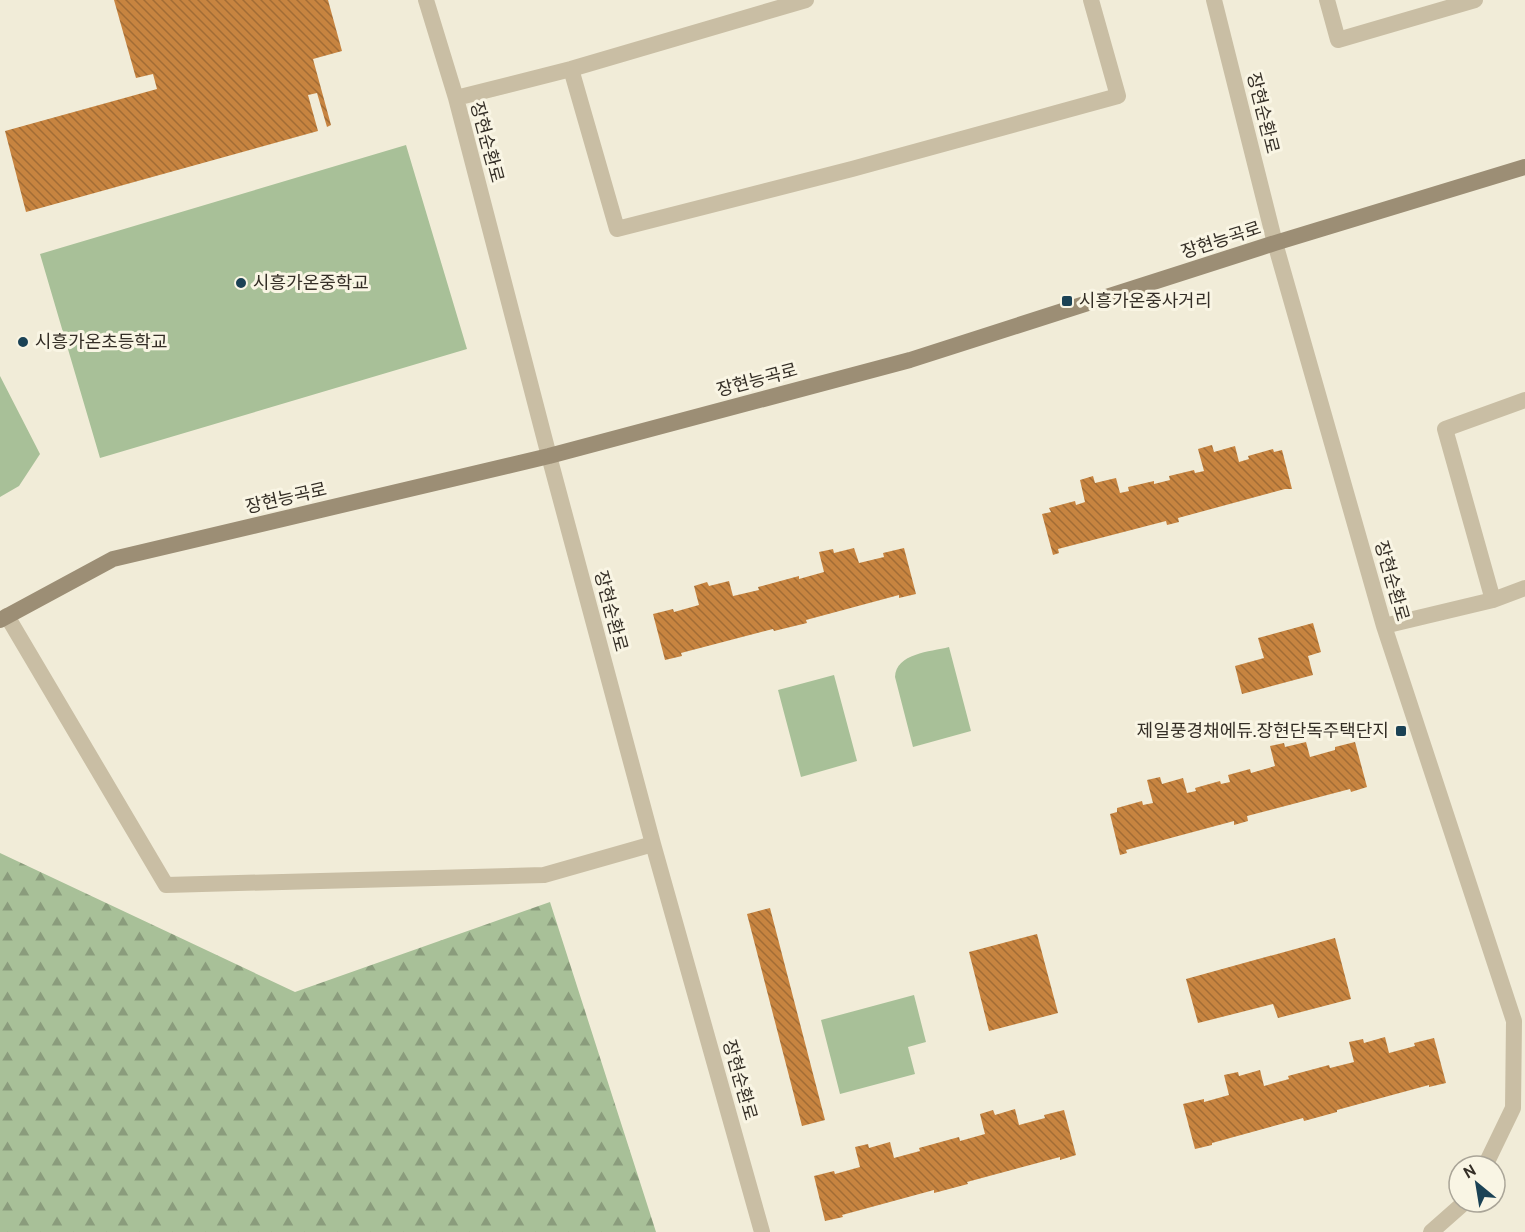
<svg xmlns="http://www.w3.org/2000/svg" width="1525" height="1232" viewBox="0 0 1525 1232" font-family="Cabin,'Noto Sans KR',sans-serif">
<style>
.forest{fill:url(#forest-firs)}
.park{fill:#a8c098}
.building{fill:url(#building-back-hatch)}
.lines{fill:none;stroke-linecap:round;stroke-linejoin:round}
.minor{stroke:#c9bea4;stroke-width:16}
.secondary{stroke:#9c8e75;stroke-width:16}
.poi-dot{fill:#1b4255;stroke:#f9f5e4;stroke-width:2}
.labels{text-anchor:middle;stroke-width:6;stroke-linejoin:round;paint-order:stroke}
.street-label{font-size:18px;fill:#342e26;stroke:#f9f5e4}
.poi-label{font-size:18px;fill:#342e26;stroke:#f9f5e4;text-anchor:start}
</style>
<defs>
<pattern id="forest-firs" width="22" height="20" patternUnits="userSpaceOnUse" patternTransform="scale(1.5)"><rect width="22" height="20" fill="#a8c098"/><path d="M5 1l3.5 6h-7zM16 11l3.5 6h-7z" fill="#8a9c7c"/></pattern>
<pattern id="building-back-hatch" width="6" height="6" patternUnits="userSpaceOnUse" patternTransform="scale(1.5)"><rect width="6" height="6" fill="#c78440"/><path d="M-1 5l2 2M0 0l6 6M5-1l2 2" fill="none" stroke="#a26c35"/></pattern>
</defs>
<rect width="100%" height="100%" fill="#f1ecd8"/>
<path class="forest" d="M 0,853 L 295,992 L 550,902 L 656,1232 L 0,1232 Z"/>
<path class="park" d="M 406,145 L 467,349 L 100,458 L 40,254 Z
M 0,376 L 40,454 L 19,486 L 0,497 Z
M 949,647 L 971,731 L 913,747 L 895,677 C 896,653 930,652 949,647 Z
M 834,675 L 857,761 L 801,777 L 778,690 Z
M 914,995 L 926,1042 L 908,1047 L 915,1074 L 840,1094 L 821,1020 Z"/>
<path class="building" d="M 114,0 L 328,0 L 342,51 L 313,59 L 331,125 L 327,127 L 317,93 L 308,95 L 318,131 L 26,212 L 5,131 L 157,89 L 153,74 L 136,78 Z
M 1212,445 L 1214,452 L 1235,446 L 1239,462 L 1249,459 L 1248,456 L 1273,449 L 1274,452 L 1282,450 L 1292,489 L 1285,489 L 1178,518 L 1179,522 L 1167,525 L 1166,521 L 1058,549 L 1059,553 L 1053,555 L 1042,514 L 1051,512 L 1049,508 L 1075,501 L 1076,505 L 1085,502 L 1080,480 L 1093,476 L 1095,483 L 1116,478 L 1120,493 L 1129,491 L 1128,487 L 1154,481 L 1154,484 L 1170,480 L 1169,476 L 1194,470 L 1195,473 L 1204,471 L 1198,449 Z
M 854,548 L 859,563 L 884,557 L 883,553 L 904,548 L 916,594 L 899,598 L 899,595 L 806,620 L 807,623 L 774,631 L 773,629 L 681,653 L 682,656 L 665,660 L 653,614 L 673,609 L 674,612 L 699,605 L 694,586 L 707,582 L 709,586 L 729,581 L 733,596 L 759,590 L 758,587 L 799,576 L 799,579 L 824,572 L 819,552 L 833,549 L 834,553 Z
M 1313,623 L 1321,652 L 1308,656 L 1313,675 L 1242,694 L 1235,666 L 1264,658 L 1258,638 Z
M 1306,742 L 1310,757 L 1335,750 L 1335,747 L 1355,742 L 1367,787 L 1351,792 L 1350,789 L 1247,816 L 1248,821 L 1234,825 L 1234,821 L 1126,850 L 1127,853 L 1120,855 L 1110,814 L 1117,812 L 1117,808 L 1142,801 L 1143,805 L 1153,803 L 1147,780 L 1160,777 L 1162,784 L 1183,778 L 1187,793 L 1196,791 L 1195,788 L 1220,781 L 1221,784 L 1230,782 L 1228,775 L 1250,769 L 1251,773 L 1275,766 L 1270,746 L 1284,743 L 1285,747 Z
M 770,908 L 825,1120 L 802,1126 L 747,914 Z
M 1037,934 L 1058,1013 L 989,1031 L 969,952 Z
M 1335,938 L 1351,999 L 1278,1018 L 1273,1004 L 1198,1023 L 1186,979 Z
M 1385,1037 L 1389,1053 L 1415,1046 L 1414,1043 L 1434,1038 L 1446,1083 L 1429,1087 L 1429,1085 L 1337,1110 L 1337,1112 L 1304,1121 L 1303,1118 L 1212,1143 L 1212,1145 L 1195,1149 L 1183,1104 L 1204,1099 L 1204,1102 L 1229,1095 L 1224,1075 L 1238,1072 L 1239,1076 L 1260,1070 L 1264,1086 L 1289,1079 L 1288,1076 L 1329,1065 L 1330,1068 L 1354,1062 L 1349,1042 L 1363,1039 L 1364,1043 Z
M 1015,1109 L 1019,1125 L 1045,1118 L 1044,1115 L 1064,1110 L 1076,1155 L 1060,1160 L 1060,1157 L 967,1182 L 968,1184 L 934,1193 L 934,1190 L 842,1215 L 843,1217 L 825,1221 L 814,1176 L 834,1171 L 835,1174 L 860,1167 L 855,1147 L 868,1144 L 869,1148 L 890,1142 L 894,1158 L 920,1151 L 919,1148 L 959,1137 L 960,1141 L 985,1134 L 980,1114 L 993,1110 L 995,1115 Z"/>
<g class="lines">
<path class="minor" d="M 426,0 L 456,98 L 549,456 L 653,844 L 762,1232
M 1214,0 L 1275,243 L 1384,626 L 1514,1021 L 1513,1108 L 1485,1166
M 1327,0 L 1338,40 L 1475,0
M 571,69 L 617,229 L 852,169 L 1118,96 L 1091,0
M 456,98 L 571,69 L 806,0
M 1493,600 L 1445,429 L 1525,400
M 7,616 L 166,885 L 544,875 L 653,844
M 1384,626 L 1493,600 L 1525,588
M 1431,1232 L 1465,1202"/>
<path class="secondary" d="M 0,620 L 113,559 L 549,456 L 910,360 L 1275,243 L 1525,167"/>
</g>
<g class="poi-dot">
<circle cx="241" cy="283" r="6"/>
<rect x="1061" y="295" width="12" height="12" rx="3"/>
<circle cx="23" cy="342" r="6"/>
<rect x="1395" y="725" width="12" height="12" rx="3"/>
</g>
<g class="labels">
<g class="street-label">
<text transform="translate(1263 113) rotate(76)" y="6">장현순환로</text>
<text transform="translate(487 142) rotate(75)" y="6">장현순환로</text>
<text transform="translate(1221 240) rotate(-18)" y="6">장현능곡로</text>
<text transform="translate(757 380) rotate(-15)" y="6">장현능곡로</text>
<text transform="translate(286 498) rotate(-13)" y="6">장현능곡로</text>
<text transform="translate(1392 581) rotate(74)" y="6">장현순환로</text>
<text transform="translate(611 611) rotate(75)" y="6">장현순환로</text>
<text transform="translate(740 1080) rotate(74)" y="6">장현순환로</text>
</g>
<g class="poi-label">
<text x="253" y="289">시흥가온중학교</text>
<text x="1079" y="307">시흥가온중사거리</text>
<text x="35" y="348">시흥가온초등학교</text>
<text x="1389" y="737" text-anchor="end">제일풍경채에듀.장현단독주택단지</text>
</g>
</g>
<g transform="translate(1477 1184) rotate(330)"><circle r="28" fill="#f9f5e4" stroke="#aaa598" stroke-width="1.5"/>
<path d="M0-4.5L10 22L0 15L-10 22Z" fill="#1b4255"/>
<text y="-9" font-size="16" font-weight="bold" text-anchor="middle" fill="#342e26">N</text>
</g>
</svg>
